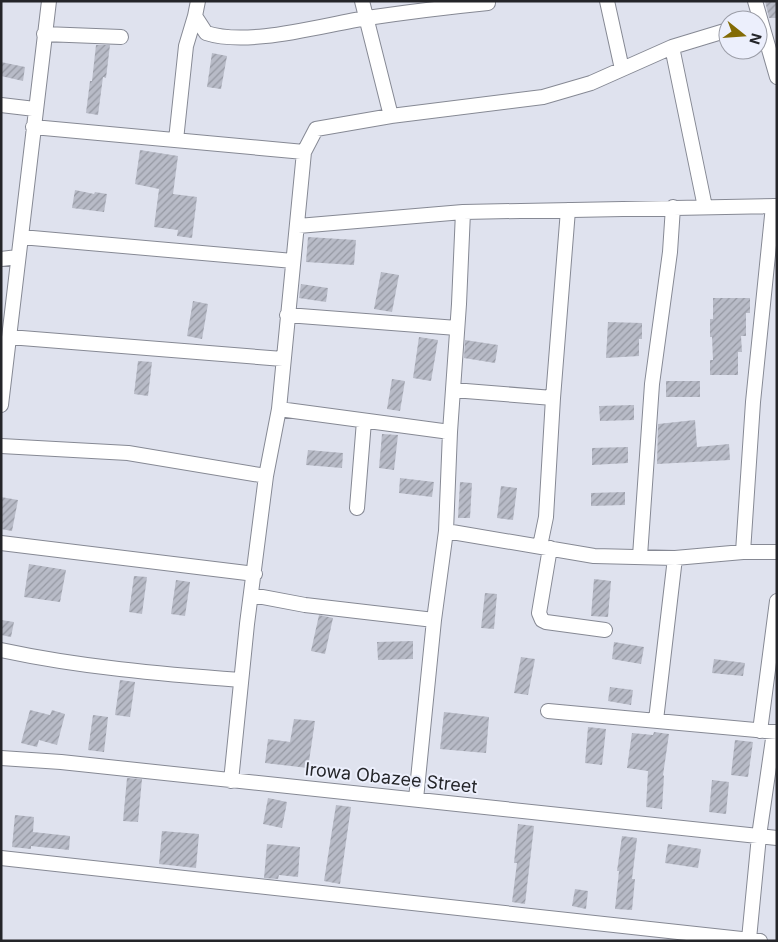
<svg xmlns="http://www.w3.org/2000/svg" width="778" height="942" viewBox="0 0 778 942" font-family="Inter,sans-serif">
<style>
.building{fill:url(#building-hatch)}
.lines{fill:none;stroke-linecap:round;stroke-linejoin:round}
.minor-casing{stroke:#868994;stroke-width:16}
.minor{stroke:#fff;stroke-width:14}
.labels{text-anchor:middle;stroke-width:4;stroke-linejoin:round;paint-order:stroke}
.street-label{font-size:18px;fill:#242529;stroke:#eceffc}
</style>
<defs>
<pattern id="building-hatch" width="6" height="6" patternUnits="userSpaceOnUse" patternTransform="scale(1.25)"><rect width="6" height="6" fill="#b8bbc7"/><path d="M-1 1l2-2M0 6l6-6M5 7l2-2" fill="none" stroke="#9598a2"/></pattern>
</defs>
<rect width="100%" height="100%" fill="#dfe2ee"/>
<path class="building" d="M 765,1 L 777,1 L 777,18 L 769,18 Z
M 96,45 L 110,45 L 106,78 L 103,77 L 98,115 L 86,113 L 90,81 L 92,81 Z
M 212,53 L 227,56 L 221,89 L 207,87 Z
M 1,62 L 25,67 L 23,81 L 1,76 Z
M 140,150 L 178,156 L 173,194 L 197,197 L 192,238 L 177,236 L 178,230 L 154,227 L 159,189 L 135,184 Z
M 75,190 L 94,194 L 95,192 L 107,194 L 104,212 L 72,208 Z
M 308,237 L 356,240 L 354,265 L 306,262 Z
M 381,272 L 399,275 L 392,312 L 374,309 Z
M 301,284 L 328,288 L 326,302 L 299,298 Z
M 713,298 L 750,298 L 750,313 L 746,313 L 746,336 L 741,336 L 742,352 L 738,352 L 738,375 L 710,375 L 710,360 L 713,360 L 712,337 L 710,337 L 710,319 L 713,319 Z
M 193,301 L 208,304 L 202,339 L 187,336 Z
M 608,322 L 642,323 L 642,339 L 639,339 L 639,356 L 606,358 Z
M 419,337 L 438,340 L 431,381 L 413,378 Z
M 465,340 L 498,345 L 495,363 L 464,358 Z
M 138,361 L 152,362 L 148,396 L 134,394 Z
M 392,379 L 405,381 L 400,411 L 387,409 Z
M 666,381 L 700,381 L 700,397 L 666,397 Z
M 634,405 L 634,420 L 600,421 L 599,406 Z
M 695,420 L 697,447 L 729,444 L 730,460 L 657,464 L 658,424 Z
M 382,434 L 398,435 L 394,470 L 379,468 Z
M 628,447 L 628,463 L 592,465 L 592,448 Z
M 308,450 L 343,453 L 342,468 L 306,465 Z
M 400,478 L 434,482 L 432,497 L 399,493 Z
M 460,482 L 472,483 L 470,518 L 458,518 Z
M 501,486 L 517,488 L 513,520 L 497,518 Z
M 625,492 L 625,505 L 591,506 L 591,493 Z
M 1,497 L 18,500 L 12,531 L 1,529 Z
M 29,564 L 66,570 L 60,602 L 24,597 Z
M 134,576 L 147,577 L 142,614 L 129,612 Z
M 594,579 L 611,581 L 608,617 L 591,616 Z
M 176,580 L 190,582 L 185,616 L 171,614 Z
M 485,593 L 497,594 L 494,629 L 481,628 Z
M 319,615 L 333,618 L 325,654 L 311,651 Z
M 1,620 L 14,622 L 11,637 L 1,635 Z
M 413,641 L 413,659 L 378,660 L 377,642 Z
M 614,642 L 644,647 L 641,664 L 612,659 Z
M 521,657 L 535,659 L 528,695 L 514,693 Z
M 714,659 L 745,663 L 743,676 L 712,673 Z
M 120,680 L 135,682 L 130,717 L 115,715 Z
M 610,687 L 633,690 L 631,705 L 608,701 Z
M 30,710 L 50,715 L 52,710 L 65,714 L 57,745 L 39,740 L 37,747 L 21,743 Z
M 444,712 L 489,717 L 486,753 L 440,749 Z
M 93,715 L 108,717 L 104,752 L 88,750 Z
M 294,719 L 315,721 L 308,768 L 265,763 L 268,739 L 290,742 Z
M 588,727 L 606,729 L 602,765 L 585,763 Z
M 654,732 L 669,734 L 663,775 L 664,776 L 662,809 L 646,807 L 648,771 L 627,768 L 632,733 L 653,735 Z
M 735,740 L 753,742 L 748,777 L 731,775 Z
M 127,778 L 142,779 L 138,822 L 123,821 Z
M 712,780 L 729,782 L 726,814 L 709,812 Z
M 268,798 L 287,802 L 282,828 L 263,824 Z
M 336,805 L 351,807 L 340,884 L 324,881 Z
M 15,815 L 34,817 L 33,832 L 70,836 L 69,850 L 31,846 L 31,849 L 12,847 Z
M 518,824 L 534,826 L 525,904 L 512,902 L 517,863 L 514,863 Z
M 162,831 L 199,834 L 196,868 L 159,864 Z
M 622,836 L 637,838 L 632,879 L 635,879 L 632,910 L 615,909 L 619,871 L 617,871 Z
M 267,844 L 300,847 L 298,877 L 279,875 L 278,879 L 264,878 Z
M 668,844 L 701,849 L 698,868 L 665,863 Z
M 575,889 L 588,891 L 586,909 L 572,906 Z"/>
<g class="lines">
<defs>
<path id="minor" d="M 198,1 L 195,16 L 206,33 C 249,47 322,25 367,18 C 408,12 448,7 488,3
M 362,1 L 391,116
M 607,1 L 622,69
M 755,1 L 777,77
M 44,34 L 121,37
M 672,47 L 705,207
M 1,105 L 35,109
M 33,127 L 304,152
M 176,140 L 186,46 L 195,16
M 298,226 L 463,212 L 777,206
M 21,237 L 293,261
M 1,259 L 18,257
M 287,315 L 457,328
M 9,337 L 283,359
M 453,390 L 553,398
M 1,405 L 49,1
M 279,409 L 450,432
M 1,446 L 128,453 L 266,476
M 357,508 L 364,421
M 446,531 L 594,556 L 675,558 L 743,552 L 777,552
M 1,543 L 255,574
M 540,546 L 546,517 L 553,398 L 568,210
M 550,548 L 539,613 L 542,620 L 546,622 L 605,630
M 743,552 L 753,402 L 773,206
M 640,556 L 652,384 L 670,252 L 673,207
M 252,595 L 305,605 L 434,620
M 1,650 C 80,667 160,674 241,680
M 548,711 L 777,732
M 656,720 L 675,558
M 760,731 L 777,601
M 1,758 L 61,762 L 777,838
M 231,781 L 247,624 L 266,476 L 279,409 L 304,152 L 316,129 L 391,116 L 543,97 L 591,83 L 672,47 L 728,30
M 416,799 L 434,620 L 446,531 L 450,432 L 459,304 L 463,212
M 1,858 L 760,941
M 749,939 L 759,836 L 774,732"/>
</defs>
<use href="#minor" class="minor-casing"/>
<use href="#minor" class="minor"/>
</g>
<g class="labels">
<g class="street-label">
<text transform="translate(391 778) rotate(6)" y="6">Irowa Obazee Street</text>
</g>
</g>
<rect width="778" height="942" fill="none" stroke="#242529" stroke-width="5"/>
<g transform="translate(743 35) rotate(107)"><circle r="24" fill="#eceffc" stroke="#9c9ea8"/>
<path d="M0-4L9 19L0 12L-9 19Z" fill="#836b05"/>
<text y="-8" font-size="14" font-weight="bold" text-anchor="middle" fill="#242529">N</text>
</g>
</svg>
